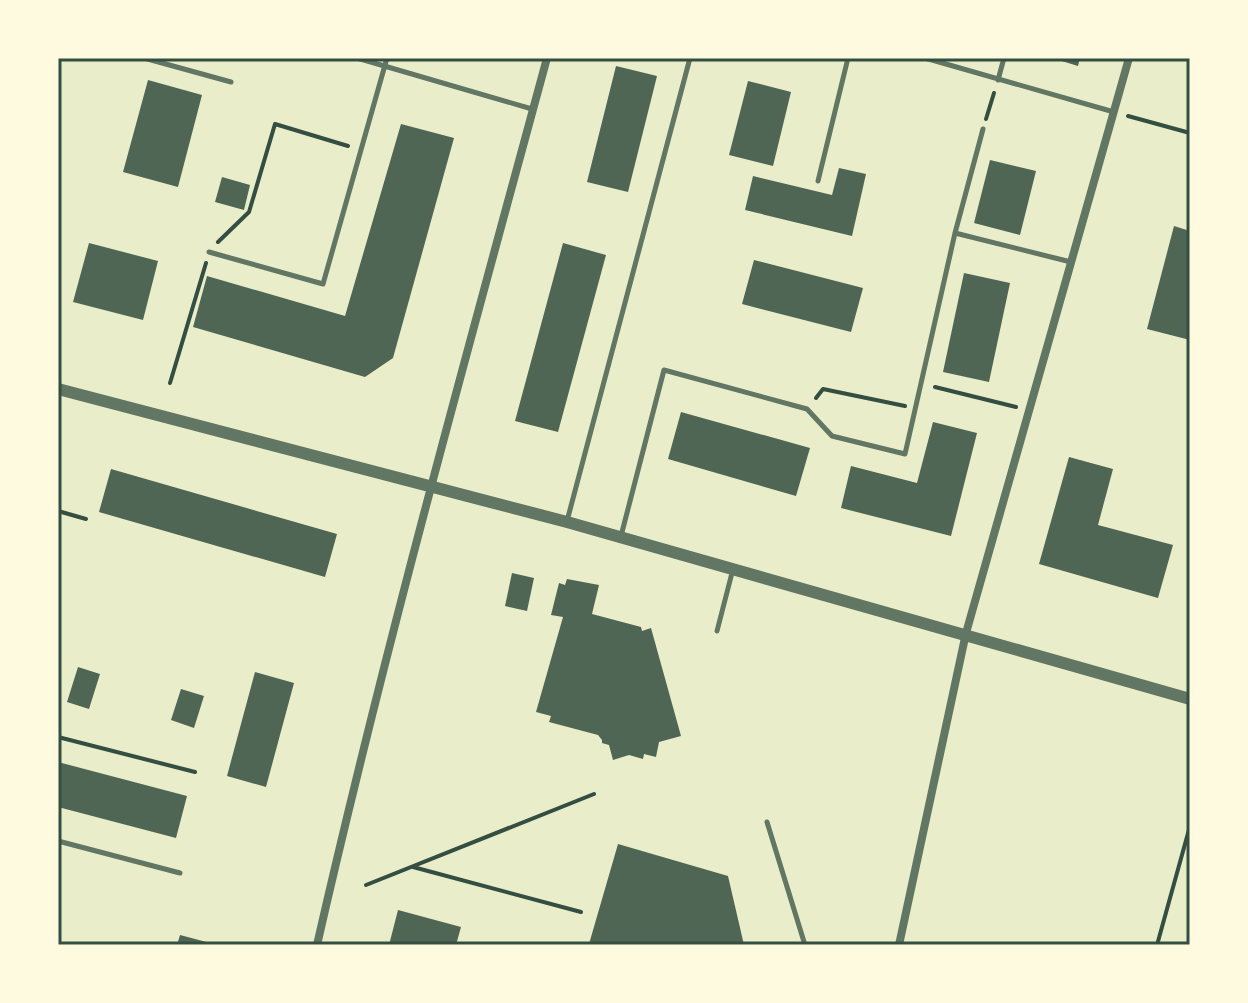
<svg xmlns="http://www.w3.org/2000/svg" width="1248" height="1003" viewBox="0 0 1248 1003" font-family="'PT Sans Narrow',sans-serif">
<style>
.building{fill:#4f6655}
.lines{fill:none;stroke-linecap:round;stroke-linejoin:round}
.path{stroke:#344e41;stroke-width:4}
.service{stroke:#617663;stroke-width:5}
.minor{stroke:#617663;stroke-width:8}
.tertiary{stroke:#617663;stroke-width:12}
.neatline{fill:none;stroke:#344e41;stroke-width:3}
</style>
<rect width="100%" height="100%" fill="#e9edc9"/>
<path class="building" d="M 1052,58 L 1080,58 L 1078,66 Z
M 616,66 L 657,76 L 628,192 L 587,182 Z
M 148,80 L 202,95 L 178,187 L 123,172 Z
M 748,81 L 791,92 L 773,166 L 729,155 Z
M 401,124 L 454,138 L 393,358 L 365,377 L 193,327 L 207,276 L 345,316 Z
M 990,160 L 1036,171 L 1020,235 L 974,223 Z
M 839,168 L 866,174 L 852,236 L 745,210 L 753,176 L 832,195 Z
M 222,177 L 250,185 L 244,210 L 215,202 Z
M 1174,226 L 1190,231 L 1190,340 L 1147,329 Z
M 89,243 L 158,261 L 143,320 L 73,302 Z
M 563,243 L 606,255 L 558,432 L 515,421 Z
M 754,260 L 863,288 L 851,332 L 742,304 Z
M 964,273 L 1010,283 L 989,382 L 943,372 Z
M 681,412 L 810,448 L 796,496 L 668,459 Z
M 933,422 L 977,433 L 951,536 L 841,508 L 851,466 L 917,483 Z
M 1069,457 L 1113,469 L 1098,525 L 1173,545 L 1158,598 L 1039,564 Z
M 111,469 L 337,534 L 325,577 L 99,512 Z
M 512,573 L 534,578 L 527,611 L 505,606 Z
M 567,579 L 599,585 L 592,614 L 641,627 L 642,631 L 651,628 L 681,736 L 659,742 L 656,757 L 644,754 L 643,759 L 629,755 L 613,760 L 609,745 L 602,743 L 602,740 L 598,735 L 549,722 L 551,716 L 536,712 L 563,617 L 551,615 L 559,583 L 565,585 Z
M 78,667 L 100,674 L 89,709 L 67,702 Z
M 255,672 L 294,683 L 266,787 L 227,776 Z
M 181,689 L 204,696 L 194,728 L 171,720 Z
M 58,762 L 187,796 L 176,838 L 58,807 Z
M 618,844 L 728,876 L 744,945 L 589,944 Z
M 398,910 L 461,927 L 456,945 L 389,945 Z
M 180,935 L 214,944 L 214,945 L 177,945 Z"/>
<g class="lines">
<path class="path" d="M 1128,116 L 1190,133
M 986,119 L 994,93
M 218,242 L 249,212 L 275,124 L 348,146
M 170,383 L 206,263
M 935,387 L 1016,407
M 816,398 L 823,389 L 905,406
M 58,511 L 86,519
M 58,737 L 195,772
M 413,867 L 581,912
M 366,885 L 594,794
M 1157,945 L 1190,826"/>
<path class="service" d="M 144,58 L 231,82
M 357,58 L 532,109
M 925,58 L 1114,112
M 58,61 L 59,58
M 998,80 L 1004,58
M 818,181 L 848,58
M 955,233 L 983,129
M 209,252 L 323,284 L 387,58
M 567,521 L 690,58
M 621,536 L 664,370 L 807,409 L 832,436 L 905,454 L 955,233 L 1071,262
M 717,631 L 733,569
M 767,822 L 805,945
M 58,841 L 180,873"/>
<path class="minor" d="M 317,945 C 385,647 467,353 547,58
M 899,945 L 966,633 L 1129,58"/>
<path class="tertiary" d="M 58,389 L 567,522 L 1190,699"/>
</g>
<rect width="1248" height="1003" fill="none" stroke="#fefae0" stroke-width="120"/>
<rect x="60" y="60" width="1128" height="883" class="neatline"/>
</svg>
